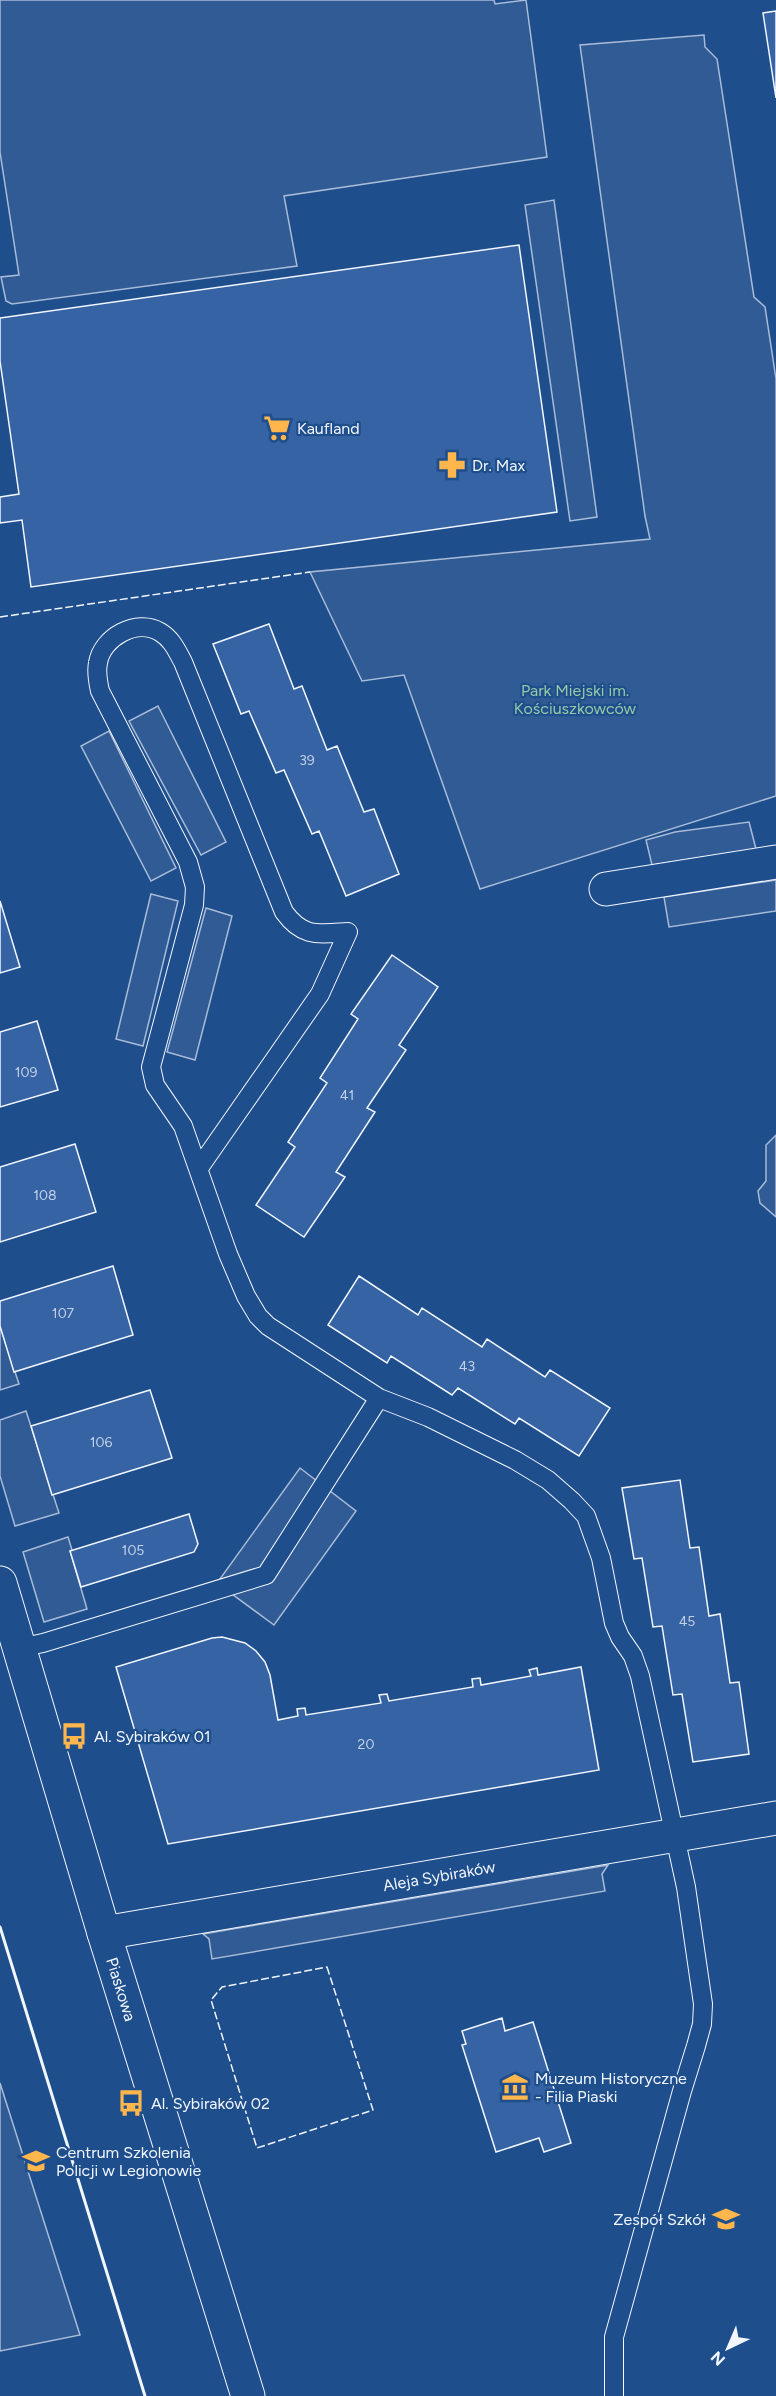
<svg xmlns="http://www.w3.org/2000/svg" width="776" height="2396" viewBox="0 0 776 2396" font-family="Figtree,sans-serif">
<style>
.built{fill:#305b95;stroke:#a8bbd7;stroke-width:1.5}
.building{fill:#3563a3;stroke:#f2f6ff;stroke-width:1.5}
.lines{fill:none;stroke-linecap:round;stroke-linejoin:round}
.lane-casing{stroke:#f2f6ff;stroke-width:20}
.street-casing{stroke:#f2f6ff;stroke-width:35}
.secondary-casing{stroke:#f2f6ff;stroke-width:35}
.lane{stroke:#1f4e8c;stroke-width:18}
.street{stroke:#1f4e8c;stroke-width:33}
.secondary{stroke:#1f4e8c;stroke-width:33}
.fence{stroke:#f2f6ff;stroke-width:1.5;stroke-dasharray:8 3;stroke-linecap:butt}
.wall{stroke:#f2f6ff;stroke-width:3}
.labels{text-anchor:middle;stroke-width:4.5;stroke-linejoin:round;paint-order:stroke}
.number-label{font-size:14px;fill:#c3d1e8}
.poi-label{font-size:16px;fill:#f2f6ff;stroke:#1f4e8c;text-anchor:start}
.park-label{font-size:16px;fill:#97c8a6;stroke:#1f4e8c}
.street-label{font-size:16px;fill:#f2f6ff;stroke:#1f4e8c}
</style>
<rect width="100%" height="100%" fill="#1f4e8c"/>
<path class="built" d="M 0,0 L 494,0 L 495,4 L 526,0 L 547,157 L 284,196 L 297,266 L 12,304 L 6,301 L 1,277 L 19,275 L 0,152 Z
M 704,35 L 705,47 L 717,59 L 754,297 L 765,307 L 776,379 L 776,796 L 480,889 L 404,675 L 362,681 L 310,572 L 650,539 L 645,516 L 580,45 Z
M 554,200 L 597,517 L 570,521 L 525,205 Z
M 158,706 L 226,842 L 201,855 L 129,721 Z
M 109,731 L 176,868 L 151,881 L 81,746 Z
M 749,822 L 756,849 L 652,865 L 646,840 L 675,832 Z
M 776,880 L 776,911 L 669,927 L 664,897 Z
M 151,894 L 178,901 L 143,1046 L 116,1039 Z
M 206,908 L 232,916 L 195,1060 L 167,1052 Z
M 776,1135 L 776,1217 L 760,1203 L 758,1191 L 766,1181 L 766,1145 Z
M 0,1326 L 19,1384 L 0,1390 Z
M 26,1411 L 59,1513 L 15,1526 L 0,1476 L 0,1420 Z
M 300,1468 L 356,1511 L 274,1625 L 217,1583 Z
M 68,1537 L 72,1550 L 70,1551 L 87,1609 L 44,1622 L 23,1552 Z
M 608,1865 L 602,1874 L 605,1891 L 212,1959 L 209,1939 L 203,1934 Z
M 0,2083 L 80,2335 L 0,2351 Z"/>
<path class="building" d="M 776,11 L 776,98 L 763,13 Z
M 519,245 L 557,512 L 31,587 L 22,520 L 0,523 L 0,497 L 19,494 L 0,361 L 0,318 Z
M 269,624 L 294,689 L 302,686 L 327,750 L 337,746 L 364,812 L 374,809 L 399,874 L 346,896 L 319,831 L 312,834 L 284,770 L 276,773 L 249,711 L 241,714 L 213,644 Z
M 0,901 L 20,967 L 0,973 Z
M 392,955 L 438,987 L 399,1045 L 406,1050 L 367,1108 L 375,1112 L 336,1172 L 345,1177 L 304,1237 L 256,1205 L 295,1147 L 288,1142 L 327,1083 L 320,1078 L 358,1019 L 351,1014 Z
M 37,1021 L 58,1090 L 0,1107 L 0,1032 Z
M 75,1144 L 96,1212 L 0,1242 L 0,1167 Z
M 113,1266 L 133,1335 L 14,1372 L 0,1326 L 0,1301 Z
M 359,1276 L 418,1315 L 422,1308 L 482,1347 L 487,1339 L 545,1377 L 550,1370 L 610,1408 L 579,1456 L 519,1418 L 515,1424 L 458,1388 L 452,1395 L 391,1356 L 387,1363 L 328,1325 Z
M 150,1390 L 172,1458 L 52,1495 L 31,1426 Z
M 680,1480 L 690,1548 L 699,1547 L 709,1616 L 720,1614 L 730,1683 L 739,1682 L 749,1754 L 693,1762 L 682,1694 L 673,1695 L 662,1626 L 653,1627 L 642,1558 L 634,1559 L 622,1488 Z
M 189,1514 L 198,1544 L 194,1552 L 81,1587 L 70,1551 Z
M 222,1637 L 245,1643 L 256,1651 L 265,1662 L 270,1675 L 278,1720 L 298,1716 L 297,1709 L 305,1708 L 306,1715 L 381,1703 L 379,1695 L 387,1694 L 389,1701 L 473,1687 L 472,1679 L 480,1678 L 481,1685 L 531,1676 L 529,1670 L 537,1668 L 538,1675 L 581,1667 L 599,1770 L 168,1844 L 116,1667 L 212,1638 Z
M 502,2018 L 505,2031 L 533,2022 L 571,2143 L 544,2152 L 539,2138 L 496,2152 L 462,2045 L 466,2044 L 462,2031 Z"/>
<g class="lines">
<defs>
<path id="lane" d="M 199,1168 L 320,994 L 348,932 C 318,934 303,938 284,912 L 183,662 C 177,651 172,639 160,632 C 137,618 102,637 98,663 C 96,672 98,682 100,691 L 188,862 L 195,887 L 194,905 L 151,1067 L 155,1085 L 183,1126 L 228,1254 L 246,1296 L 258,1316 L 268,1326 L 379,1398 L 428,1417 L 515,1460 L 548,1480 L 572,1501 L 586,1516 L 601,1558 L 614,1623 L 620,1637 L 633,1656 L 640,1676 L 686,1887 L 703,2004 L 702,2024 L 696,2046 L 682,2091 L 614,2337 L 614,2396
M 19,1648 L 43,1643 L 266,1575 L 379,1398"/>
<g id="street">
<path d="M 606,889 L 776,862"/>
<path id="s1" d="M 104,1933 L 776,1818"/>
</g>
<g id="secondary">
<path id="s2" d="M 0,1583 L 104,1933 L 248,2396"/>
</g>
</defs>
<use href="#lane" class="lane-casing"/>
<use href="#street" class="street-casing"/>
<use href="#secondary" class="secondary-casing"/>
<use href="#lane" class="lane"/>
<use href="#street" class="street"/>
<use href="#secondary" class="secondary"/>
<path class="fence" d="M 0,617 L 310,572
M 327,1967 L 373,2110 L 257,2148 L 211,2000 L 222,1987 Z"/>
<path class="wall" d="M 0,1927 L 145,2396"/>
</g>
<defs>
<symbol id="supermarket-bare" viewBox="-9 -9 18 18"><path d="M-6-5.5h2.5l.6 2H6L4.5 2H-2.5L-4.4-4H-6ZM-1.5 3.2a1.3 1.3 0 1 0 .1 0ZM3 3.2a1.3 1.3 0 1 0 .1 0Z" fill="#ffb74d" stroke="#1f4e8c" stroke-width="2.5" paint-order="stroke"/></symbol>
<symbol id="pharmacy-bare" viewBox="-9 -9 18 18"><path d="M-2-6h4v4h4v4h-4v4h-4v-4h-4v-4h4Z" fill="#ffb74d" stroke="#1f4e8c" stroke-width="2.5" paint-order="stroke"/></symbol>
<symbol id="bus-bare" viewBox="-9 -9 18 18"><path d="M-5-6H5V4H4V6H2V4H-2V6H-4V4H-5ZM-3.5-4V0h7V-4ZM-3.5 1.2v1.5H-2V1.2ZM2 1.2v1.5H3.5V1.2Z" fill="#ffb74d" stroke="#1f4e8c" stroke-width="2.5" paint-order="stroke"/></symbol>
<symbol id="museum-bare" viewBox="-9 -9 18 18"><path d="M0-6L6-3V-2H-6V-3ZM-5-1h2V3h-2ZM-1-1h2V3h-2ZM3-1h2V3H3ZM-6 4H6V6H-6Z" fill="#ffb74d" stroke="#1f4e8c" stroke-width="2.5" paint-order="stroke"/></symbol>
<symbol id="university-bare" viewBox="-9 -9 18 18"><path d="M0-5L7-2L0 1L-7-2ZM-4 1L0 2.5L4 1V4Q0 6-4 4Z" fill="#ffb74d" stroke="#1f4e8c" stroke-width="2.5" paint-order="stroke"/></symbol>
<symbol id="school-bare" viewBox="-9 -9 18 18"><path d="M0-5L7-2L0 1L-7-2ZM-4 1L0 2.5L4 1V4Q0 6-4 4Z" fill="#ffb74d" stroke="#1f4e8c" stroke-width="2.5" paint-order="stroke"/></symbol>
</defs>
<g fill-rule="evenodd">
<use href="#supermarket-bare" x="258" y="409" width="38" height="38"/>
<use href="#pharmacy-bare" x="433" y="446" width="38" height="38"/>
<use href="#bus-bare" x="55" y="1717" width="38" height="38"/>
<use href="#museum-bare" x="496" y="2068" width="38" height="38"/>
<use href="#bus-bare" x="112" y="2084" width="38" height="38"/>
<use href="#university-bare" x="17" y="2142" width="38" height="38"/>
<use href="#school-bare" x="707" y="2200" width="38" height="38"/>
</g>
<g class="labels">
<g class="number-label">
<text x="307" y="765">39</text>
<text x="26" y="1077">109</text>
<text x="347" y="1100">41</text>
<text x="45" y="1200">108</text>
<text x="63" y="1318">107</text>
<text x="467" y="1371">43</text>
<text x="101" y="1447">106</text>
<text x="133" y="1555">105</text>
<text x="687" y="1626">45</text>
<text x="366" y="1749">20</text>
</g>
<g class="poi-label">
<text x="297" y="434">Kaufland</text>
<text x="472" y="471">Dr. Max</text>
<text x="94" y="1742">Al. Sybiraków 01</text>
<text x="535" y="2084">Muzeum Historyczne<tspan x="535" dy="18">- Filia Piaski</tspan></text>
<text x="151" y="2109">Al. Sybiraków 02</text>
<text x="56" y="2158">Centrum Szkolenia<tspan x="56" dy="18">Policji w Legionowie</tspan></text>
<text x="706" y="2225" text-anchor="end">Zespół Szkół</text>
</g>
<g class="park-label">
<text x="575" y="696">Park Miejski im.<tspan x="575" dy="18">Kościuszkowców</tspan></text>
</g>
<g class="street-label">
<text dy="6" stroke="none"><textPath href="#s1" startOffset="340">Aleja Sybiraków</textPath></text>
<text dy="6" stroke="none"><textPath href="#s2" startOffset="424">Piaskowa</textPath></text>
</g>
</g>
<g transform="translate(728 2348) rotate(224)" stroke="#1f4e8c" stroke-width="4.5" paint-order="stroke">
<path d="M0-4.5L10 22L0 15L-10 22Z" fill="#f2f6ff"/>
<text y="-9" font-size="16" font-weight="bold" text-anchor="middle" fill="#f2f6ff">N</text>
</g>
</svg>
